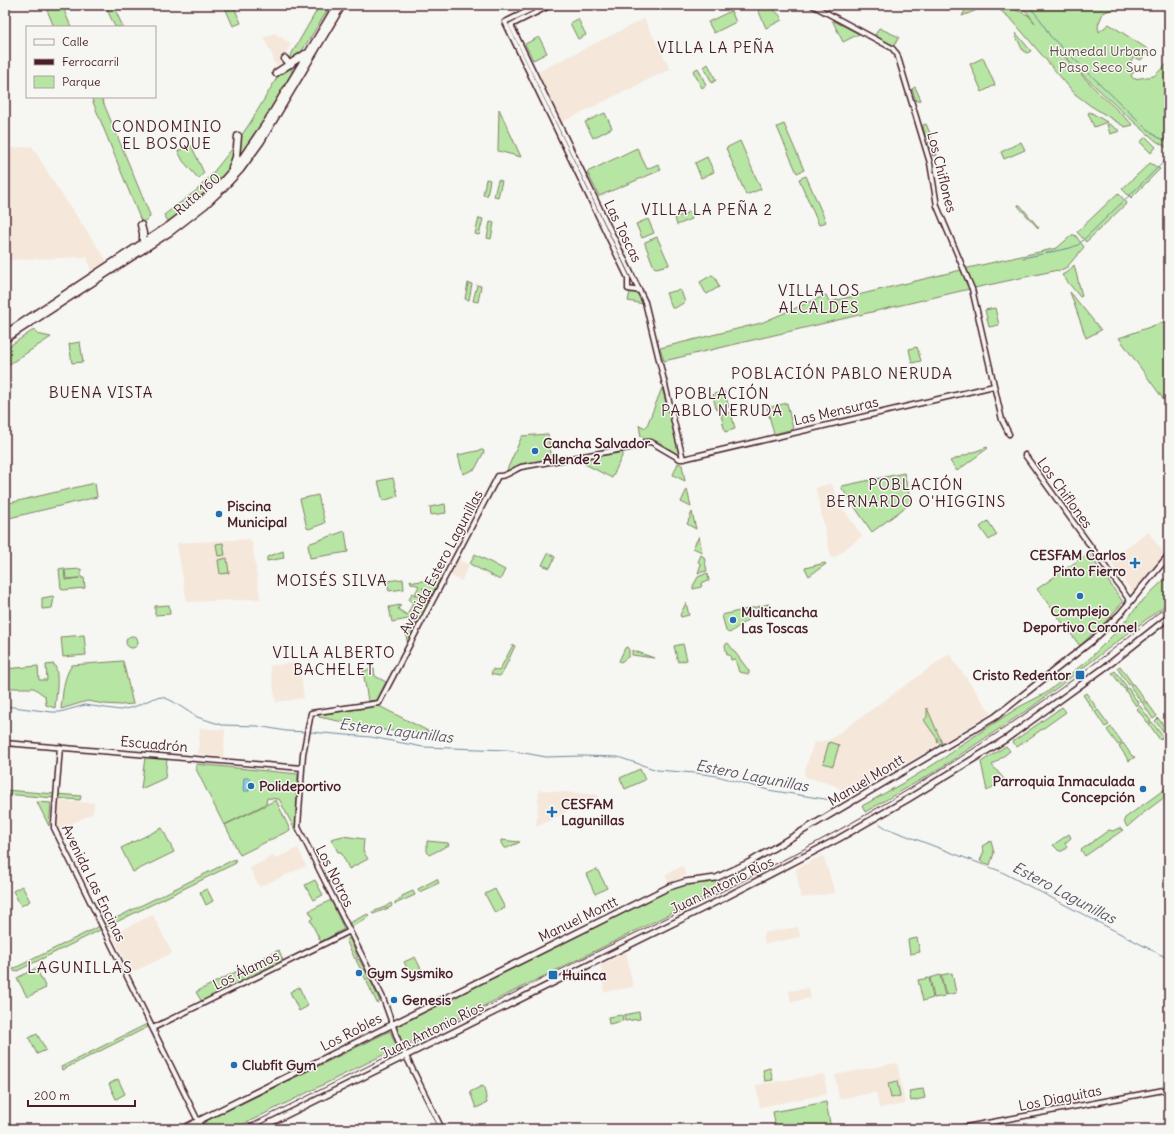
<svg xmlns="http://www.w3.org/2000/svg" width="1174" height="1134" viewBox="0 0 1174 1134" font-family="Delius,sans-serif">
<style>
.built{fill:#f5e7da}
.green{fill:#b7e5a3;stroke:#808267}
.water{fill:#87d0e8;stroke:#6f899c}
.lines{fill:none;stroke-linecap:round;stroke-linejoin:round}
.stream{stroke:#6f899c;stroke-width:1}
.tertiary-casing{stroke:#4a1f2b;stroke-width:7}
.primary-casing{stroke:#4a1f2b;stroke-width:8}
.motorway-casing{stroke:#4a1f2b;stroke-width:9}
.tertiary{stroke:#f6f6f2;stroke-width:4}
.primary{stroke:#f6f6f2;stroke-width:5}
.motorway{stroke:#f6f6f2;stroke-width:6}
.rail{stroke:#4a1f2b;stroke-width:1}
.poi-dot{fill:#1f6fb2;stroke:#f6f6f2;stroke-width:1.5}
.labels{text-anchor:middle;stroke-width:3;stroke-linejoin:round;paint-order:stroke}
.park-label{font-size:14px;fill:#655049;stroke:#f6f6f2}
.street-label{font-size:14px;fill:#4a1f2b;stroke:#f6f6f2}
.poi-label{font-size:14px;font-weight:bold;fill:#4a1f2b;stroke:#f6f6f2;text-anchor:start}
.neighbourhood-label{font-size:15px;letter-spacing:1px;fill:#4a1f2b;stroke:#f6f6f2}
.water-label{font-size:15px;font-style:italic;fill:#5c5464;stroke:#f6f6f2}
.quarter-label{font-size:16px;letter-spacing:1px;fill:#4a1f2b;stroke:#f6f6f2}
</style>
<rect width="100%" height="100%" fill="#f6f6f2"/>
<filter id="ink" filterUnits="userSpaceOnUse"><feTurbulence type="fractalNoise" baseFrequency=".025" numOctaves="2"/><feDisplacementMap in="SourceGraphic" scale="8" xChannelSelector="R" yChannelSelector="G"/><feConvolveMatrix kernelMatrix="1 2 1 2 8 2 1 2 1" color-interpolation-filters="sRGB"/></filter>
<g filter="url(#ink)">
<path class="built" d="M 644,19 L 670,69 L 562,122 L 538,72 Z
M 274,33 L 291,44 L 278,66 L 273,62 L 273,57 L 264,38 Z
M 32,146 L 56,186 L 107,261 L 91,271 L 87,257 L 5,260 L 5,149 Z
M 830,484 L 833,487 L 840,505 L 862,536 L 834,558 L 831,557 L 816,489 L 817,487 Z
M 1148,532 L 1164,553 L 1156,566 L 1133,593 L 1109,560 Z
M 249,539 L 252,542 L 260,599 L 187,602 L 177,543 Z
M 458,560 L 469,565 L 461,581 L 450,575 Z
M 949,654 L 991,713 L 942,743 L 859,790 L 855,784 L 843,791 L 834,785 L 806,777 L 804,774 L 814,742 L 818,743 L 826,740 L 828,741 Z
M 299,662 L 304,698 L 276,702 L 270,666 Z
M 200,728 L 225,730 L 223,757 L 198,754 Z
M 539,790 L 598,795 L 597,797 L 536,827 Z
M 58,801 L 94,803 L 93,813 L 59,830 L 57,826 Z
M 298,848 L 306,866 L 259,887 L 250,868 L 273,856 L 275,859 Z
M 823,855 L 835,893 L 801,898 L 796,869 Z
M 682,866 L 686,875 L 669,883 L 665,875 Z
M 153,915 L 172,953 L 131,973 L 112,934 Z
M 798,927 L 800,937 L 765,944 L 763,933 Z
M 626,952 L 633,987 L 604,992 L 601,965 Z
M 809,988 L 811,998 L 791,1002 L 789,991 Z
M 897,1063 L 905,1104 L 879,1108 L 876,1092 L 839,1099 L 835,1075 Z
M 824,1074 L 827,1094 L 760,1107 L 756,1085 Z"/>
<path class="green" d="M 45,5 L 62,5 L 71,27 L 54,27 Z
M 105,5 L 113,5 L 123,27 L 115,27 Z
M 224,5 L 233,5 L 241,23 L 233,26 Z
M 320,5 L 331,5 L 300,54 L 293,62 L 288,60 Z
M 756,5 C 766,5 779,10 782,20 L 766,28 Z
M 968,5 L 982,5 L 984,7 L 962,16 Z
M 994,5 L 1013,5 L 1016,10 L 1028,15 L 1035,23 L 1026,11 L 1015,5 L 1122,5 L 1103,13 L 1098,25 L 1099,32 L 1109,24 L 1149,50 L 1141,60 L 1134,57 L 1129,65 L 1135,70 L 1131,76 L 1134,79 L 1154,76 L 1169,62 L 1169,114 L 1166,118 L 1169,125 L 1169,149 L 1156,141 L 1118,108 L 1077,69 L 1058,49 L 1071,64 L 1097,91 L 1133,125 L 1125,127 L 1091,106 L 1075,94 L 1012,20 Z
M 731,11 L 736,22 L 714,33 L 708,22 Z
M 578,19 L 586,35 L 578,39 L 570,23 Z
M 832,20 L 859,34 L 843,42 Z
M 879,28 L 899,37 L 895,44 L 893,45 L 874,37 Z
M 1016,33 L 1031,51 L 1027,53 L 1023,51 L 1015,34 Z
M 539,37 L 547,53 L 533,60 L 525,44 Z
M 983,58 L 995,85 L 982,92 L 970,64 Z
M 708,64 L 716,80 L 712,83 L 704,67 Z
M 292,68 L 292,73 C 275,103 257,136 234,163 C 215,186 192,204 168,221 L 164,215 L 197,190 L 211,175 L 232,149 L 250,123 L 278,76 L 281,73 Z
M 698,68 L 706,85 L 702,88 L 693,71 Z
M 915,87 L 921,100 L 916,101 L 912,89 Z
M 91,97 L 101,97 L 150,215 L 150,217 L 143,222 L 141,221 Z
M 499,109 L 521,157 L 498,151 Z
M 1090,112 L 1107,122 L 1094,127 L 1088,113 Z
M 605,113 L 612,128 L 593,138 L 585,122 Z
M 784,124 L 804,170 L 797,173 L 777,127 Z
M 926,124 L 932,138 L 928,139 L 926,139 L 923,127 L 923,125 Z
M 1107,124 L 1109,124 L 1120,131 L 1110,134 Z
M 1146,137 L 1156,147 L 1151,153 L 1140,142 Z
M 740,141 L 761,189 L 746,195 L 726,148 Z
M 931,141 L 937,155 L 933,156 L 928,143 Z
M 1021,142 L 1025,150 L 1004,159 L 1001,152 Z
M 191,145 L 204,173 L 199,178 L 198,178 L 183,161 L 178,151 Z
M 637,148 L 647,169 L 658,164 L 661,170 L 599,196 L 587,172 Z
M 707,157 L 714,172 L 701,178 L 695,163 Z
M 1150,163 L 1160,169 L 1131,198 L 1122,189 Z
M 806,176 L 826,222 L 819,225 L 799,179 Z
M 486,179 L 490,180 L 487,196 L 483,195 Z
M 498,180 L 502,181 L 498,197 L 494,196 Z
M 1118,193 L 1127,203 L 1086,242 L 1077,232 Z
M 1018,205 L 1020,205 L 1039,228 L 1038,228 L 1018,206 Z
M 689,212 L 692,219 L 677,225 L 675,218 Z
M 479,218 L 483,219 L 479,235 L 475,234 Z
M 648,219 L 654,233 L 642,238 L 636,224 Z
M 490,222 L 494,223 L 491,239 L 487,238 Z
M 1072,235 L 1075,235 L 1084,247 L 1067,267 L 1059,271 L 1058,270 L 965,290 L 664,361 L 660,348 L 761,323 L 826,295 L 829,302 L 961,270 L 968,268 L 1057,248 Z
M 657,237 L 669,264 L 669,265 L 656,268 L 654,267 L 645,244 L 645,242 Z
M 1074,265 L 1082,296 L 1080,297 L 1062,275 L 1069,271 Z
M 712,275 L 715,277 L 719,287 L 707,294 L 705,292 L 700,282 Z
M 468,283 L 472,284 L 469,300 L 465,299 Z
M 477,285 L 481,286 L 478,302 L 473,301 Z
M 679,290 L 681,291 L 685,302 L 675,308 L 672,308 L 666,293 Z
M 630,292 L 638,293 L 643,304 L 628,301 Z
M 1070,292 L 1101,330 L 1086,338 Z
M 995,308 L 999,325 L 989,327 L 985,310 Z
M 1169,320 L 1169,407 L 1119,338 Z
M 35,329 L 37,334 L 51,337 L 5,367 L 5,349 Z
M 80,342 L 83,362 L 72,363 L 69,344 Z
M 917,347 L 921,361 L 912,363 L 909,349 Z
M 662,388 L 681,456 C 670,452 658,436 645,441 L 642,436 L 641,437 L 639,425 L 646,428 Z
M 724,391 L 729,407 L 718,410 L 716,409 L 713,395 L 714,394 Z
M 787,403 L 793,429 L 774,434 L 767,408 Z
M 731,412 L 735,429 L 725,432 L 721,415 Z
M 548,434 L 552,459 L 520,465 L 506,472 L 522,436 Z
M 987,447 L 988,448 L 957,471 L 950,461 Z
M 482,450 L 483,450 L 484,452 L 475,469 L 463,474 L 458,455 Z
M 621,452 L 623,454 L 612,478 L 577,460 Z
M 678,463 L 682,465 L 685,481 L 673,475 Z
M 904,473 L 911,503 L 872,532 L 841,487 L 842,486 Z
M 393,478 L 398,496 L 383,501 L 378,481 Z
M 95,483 L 97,497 L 5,519 L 5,504 Z
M 687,489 L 691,507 L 681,502 Z
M 318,495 L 325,523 L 309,529 L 307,528 L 300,499 Z
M 445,504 L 446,513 L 431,515 L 430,507 Z
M 692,512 L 696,529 L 687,524 Z
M 988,521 L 997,535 L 989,540 L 980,527 Z
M 345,531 L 348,552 L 310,558 L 308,544 Z
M 699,536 L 702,552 L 693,548 Z
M 223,543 L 225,555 L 218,556 L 216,544 Z
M 283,551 L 284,558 L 267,561 L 267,557 Z
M 548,553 L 555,557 L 550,568 L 542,565 Z
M 475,554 L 505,570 L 500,580 L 470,564 Z
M 1087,554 L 1089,554 L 1123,602 L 1107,620 L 1080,646 L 1037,589 Z
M 701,555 L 704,557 L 707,571 L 698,573 L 701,564 L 698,562 Z
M 227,558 L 229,573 L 220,574 L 218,560 Z
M 825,563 L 826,564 L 809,576 L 805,568 Z
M 64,568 L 65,580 L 79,578 L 66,579 L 65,570 L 81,569 L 81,578 L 84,578 L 85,588 L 63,590 L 61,588 L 59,569 Z
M 707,573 L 708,574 L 709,581 L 703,582 L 701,587 L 693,589 L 693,586 L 698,577 Z
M 1169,575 L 1169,602 L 1032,707 L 936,771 L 865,812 L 862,806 L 910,779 L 947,756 L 956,748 L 1019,707 L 1046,693 L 1088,660 L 1118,630 L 1141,602 Z
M 403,579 L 404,589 L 389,591 L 387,581 Z
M 440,579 L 433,593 L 422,588 L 432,594 L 428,601 L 415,594 L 419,586 L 411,583 L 410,580 L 414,582 Z
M 412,593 L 429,603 L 418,623 L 416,624 L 408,619 L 392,622 L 389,607 L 401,605 L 398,609 L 407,615 L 413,603 L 409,600 Z
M 53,596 L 54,598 L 52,608 L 42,609 L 42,598 Z
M 686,603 L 689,615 L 681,617 L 680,615 Z
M 769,604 L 731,632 L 729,633 L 726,631 L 722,615 Z
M 169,605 L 170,614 L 155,615 L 155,606 Z
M 409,625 L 413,627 L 415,630 L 409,641 L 407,641 L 405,626 Z
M 84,635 L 86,655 L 63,657 L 61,637 Z
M126 642a6 6 0 1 1 12 0a6 6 0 1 1-12 0Z
M 728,643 L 749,671 L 749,674 L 739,672 L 735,659 L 731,660 L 730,655 L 727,655 L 725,645 Z
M 683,644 L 687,660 L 678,662 L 674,646 Z
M 513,645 L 515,646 L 502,674 L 499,676 L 491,674 L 493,669 L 499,671 Z
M 627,647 L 629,650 L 629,656 L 621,662 L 619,661 L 625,648 Z
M 632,650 L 654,658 L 632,655 Z
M 123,661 L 133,704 L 121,705 L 104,704 L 87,701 L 61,709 C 63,693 63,678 72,665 Z
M 54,664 C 60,672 56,697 55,708 L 46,705 L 45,696 L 34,688 L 5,688 L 5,669 L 38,666 L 39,680 L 47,680 L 46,665 Z
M 1120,666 L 1132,683 L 1129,685 L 1117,668 Z
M 374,669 L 375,676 L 386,682 L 377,700 L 368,701 L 363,671 Z
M 1115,671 L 1127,687 L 1124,689 L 1112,673 Z
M 1133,684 L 1145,700 L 1142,703 L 1130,686 Z
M 1128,688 L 1139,704 L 1136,706 L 1125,690 Z
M 1086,693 L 1097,708 L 1094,711 L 1083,695 Z
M 1146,701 L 1157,716 L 1153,719 L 1143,704 Z
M 379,706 L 428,731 L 427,733 L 381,730 L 319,717 L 318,715 Z
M 1140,706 L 1151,721 L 1148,723 L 1137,709 Z
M 1062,707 L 1066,712 L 1017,747 L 1013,742 L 1014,741 Z
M 927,708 L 942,743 L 939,744 L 937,742 L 938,740 L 924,720 L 927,717 Z
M 1098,710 L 1109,725 L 1105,727 L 1095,712 Z
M 1158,718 L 1169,733 L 1166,735 L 1155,721 Z
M 1152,722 L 1163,737 L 1160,740 L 1149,724 Z
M 1111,727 L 1122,742 L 1118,745 L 1107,730 Z
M 829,742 L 839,745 L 833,766 L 823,763 Z
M 1123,743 L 1132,756 L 1135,757 L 1129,761 L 1119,746 Z
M 1006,746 L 1010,751 L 992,765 L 1004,779 L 987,791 L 981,762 Z
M 145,757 L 167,759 L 165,778 L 141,789 Z
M 196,764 L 298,774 L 295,830 L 279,799 L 267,798 L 266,804 L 224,825 L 196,769 Z
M 640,769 L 645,780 L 625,789 L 620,778 Z
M 1169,786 L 1169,794 L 1142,814 L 1127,827 L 1124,821 L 1125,818 Z
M 5,790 L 81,796 L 80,800 L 5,794 Z
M 276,800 L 290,830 L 240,855 L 225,825 Z
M 37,802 L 51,803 L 49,826 Z
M 162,828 L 174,852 L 133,872 L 121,848 Z
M 1119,828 L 1123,830 L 1085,856 L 1081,850 L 1109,830 L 1113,831 Z
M 1069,834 L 1071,838 L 1065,843 L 1067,848 L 1062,851 L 1059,851 L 1053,845 Z
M 343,836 L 364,839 L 363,851 L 368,859 L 349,869 L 341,852 L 338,852 L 331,839 Z
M 501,840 L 520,842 L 507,848 L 504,848 L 501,843 Z
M 427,841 L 448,843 L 449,845 L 429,855 L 427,851 Z
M 991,841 L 994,853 L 990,865 L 980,861 L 984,851 L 982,846 Z
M 235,859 L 236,863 L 15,972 L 13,969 Z
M 597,869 L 607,888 L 595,894 L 586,874 Z
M 437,879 L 439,883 L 419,892 L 418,889 Z
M 718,879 L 724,887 L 403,1046 L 396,1032 L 395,1027 L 672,888 L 678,886 Z
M 315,880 L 323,895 L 313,900 L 305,885 Z
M 22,886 L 30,901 L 21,906 L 13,891 Z
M 207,889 L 213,901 L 206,905 L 200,892 Z
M 495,889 L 505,908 L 495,913 L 485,894 Z
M 413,891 L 415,895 L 395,904 L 395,902 L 402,898 L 402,896 Z
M 331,900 L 344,929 L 321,942 L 310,920 L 313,918 L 309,911 Z
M 391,903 L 392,905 L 391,907 L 373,914 L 372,912 L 385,907 Z
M 368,914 L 369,917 L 353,926 L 350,925 L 349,923 Z
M 349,938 L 358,957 L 355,959 L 346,940 Z
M 917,938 L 920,952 L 910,954 L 908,940 Z
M 279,950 L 283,961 L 202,1002 L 196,992 Z
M 415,957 L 424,975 L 414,981 L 404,962 Z
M 359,959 L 369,978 L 366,980 L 356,960 Z
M 36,968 L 46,988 L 27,997 L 17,978 Z
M 952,973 L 956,993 L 946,995 L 941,975 Z
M 940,975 L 945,996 L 934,998 L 930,978 Z
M 929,978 L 933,998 L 923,1001 L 918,980 Z
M 370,980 L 380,1001 L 377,1003 L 367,982 Z
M 299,987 L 308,1006 L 299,1011 L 290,992 Z
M 639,1012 L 640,1019 L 625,1021 L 624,1015 Z
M 622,1015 L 623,1021 L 609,1024 L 608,1017 Z
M 147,1024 L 148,1027 L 62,1070 L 61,1067 Z
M 390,1031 L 397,1048 L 234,1129 L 208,1129 L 204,1122 Z
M 37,1034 L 46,1050 L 37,1054 L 29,1038 Z
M 770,1068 L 773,1080 L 765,1081 L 763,1070 Z
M 118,1079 L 125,1094 L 116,1099 L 109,1084 Z
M 897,1081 L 900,1096 L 891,1098 L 888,1083 Z
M 482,1086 L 484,1087 L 487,1103 L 476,1108 L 470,1092 Z
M 923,1089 L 925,1098 L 911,1101 L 909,1091 Z
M 826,1102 L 831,1129 L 776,1129 L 773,1112 Z"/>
<path class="water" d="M 244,778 L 250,778 L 249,791 L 243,791 Z"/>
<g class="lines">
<path class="stream" d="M 1028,5 L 1040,19 L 1050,36 L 1145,127 L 1157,137 L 1169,142
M 1046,253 L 1070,248 L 1078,245 L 1169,157
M 1023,258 L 1042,254
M 5,706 L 52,712 L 60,712 L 85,705 L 120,710 L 134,707 L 154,698 L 163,697 L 172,701 L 197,717 L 222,725 L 258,726 L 286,731 L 307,732
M 310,732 L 371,737 L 423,747 L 508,750 L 546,757 L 581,756 L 618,757 L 657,770 L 695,773 L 717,776 L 768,790 L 837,801
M 880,824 L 886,828 L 1000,871 L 1169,959"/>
<defs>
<path id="tertiary" d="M 540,5 L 505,22 L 628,278 L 628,289 L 640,291
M 551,5 L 511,25 L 645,302 L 683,459
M 812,5 L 892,48 L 897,54 L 930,163 L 937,206 L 972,289 L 1002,420 L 1009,434
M 1025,455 L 1130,601
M 5,743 L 302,768
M 60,747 L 54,823 L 54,828 L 202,1129
M 153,1028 L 350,931
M 442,1129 L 398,1040 L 383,998 L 298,827 L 303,754 L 311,713 L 379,703 L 498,476 C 507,477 513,470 521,467 L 640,446 L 646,442 L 651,442 L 680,459 L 683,459 L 994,386
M 955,1129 L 1169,1089"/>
<path id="primary" d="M 182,1129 L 669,887 L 685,882 L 716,878 L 750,862 L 995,717 L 1093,640 L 1120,614 L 1169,555
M 258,1129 L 722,899 L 838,839 L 908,799 L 1006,739 L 1111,663 L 1169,617"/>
<path id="motorway" d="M 285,59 L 288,63 L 291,64
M 276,73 L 305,54
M 232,168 L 236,157 L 238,136
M 141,225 L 143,233 L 143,243
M 5,334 L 170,225 L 203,200 L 223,181 L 239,163 L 267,122 L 337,5
M 5,339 L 170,232 L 205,205 L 224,187 L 240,170 L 261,141 L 342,5"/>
</defs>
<use href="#tertiary" class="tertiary-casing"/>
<use href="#primary" class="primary-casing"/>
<use href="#motorway" class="motorway-casing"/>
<use href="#tertiary" class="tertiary"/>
<use href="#primary" class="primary"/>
<use href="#motorway" class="motorway"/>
<path class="rail" d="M 241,1129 C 355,1073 468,1016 582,959 C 651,925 721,893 789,857 C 924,786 1052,702 1169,604"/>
</g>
</g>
<g class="poi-dot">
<circle cx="535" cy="451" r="4"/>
<circle cx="219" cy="514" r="4"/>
<path d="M1133 557h4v4h4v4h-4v4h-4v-4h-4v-4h4z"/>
<circle cx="1080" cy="596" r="4"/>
<circle cx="733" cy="620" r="4"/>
<rect x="1075" y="670" width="10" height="10" rx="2"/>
<circle cx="251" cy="786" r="4"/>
<circle cx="1143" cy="789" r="4"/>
<path d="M550 806h4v4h4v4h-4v4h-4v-4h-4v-4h4z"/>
<circle cx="359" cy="973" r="4"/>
<rect x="548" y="970" width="10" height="10" rx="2"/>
<circle cx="394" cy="1000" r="4"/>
<circle cx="234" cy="1065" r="4"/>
</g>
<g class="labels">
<g class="park-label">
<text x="1103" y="56">Humedal Urbano<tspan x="1103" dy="16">Paso Seco Sur</tspan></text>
</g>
<g class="street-label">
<text transform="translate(942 172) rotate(76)" y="5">Los Chiflones</text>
<text transform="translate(197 194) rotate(-41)" y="5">Ruta 160</text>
<text transform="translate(623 231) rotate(64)" y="5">Las Toscas</text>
<text transform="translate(836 411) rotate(-13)" y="5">Las Mensuras</text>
<text transform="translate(1065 493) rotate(54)" y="5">Los Chiflones</text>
<text transform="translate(441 562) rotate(-62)" y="5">Avenida Estero Lagunillas</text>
<text transform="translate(154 744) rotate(5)" y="5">Escuadrón</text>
<text transform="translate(866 780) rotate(-31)" y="5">Manuel Montt</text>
<text transform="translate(335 876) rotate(63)" y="5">Los Notros</text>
<text transform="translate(94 883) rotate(64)" y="5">Avenida Las Encinas</text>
<text transform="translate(722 885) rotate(-26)" y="5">Juan Antonio Ríos</text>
<text transform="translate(578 919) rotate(-26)" y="5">Manuel Montt</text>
<text transform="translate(246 970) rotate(-26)" y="5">Los Álamos</text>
<text transform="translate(432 1030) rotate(-26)" y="5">Juan Antonio Ríos</text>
<text transform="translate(351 1032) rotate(-27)" y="5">Los Robles</text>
<text transform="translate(1060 1098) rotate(-11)" y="5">Los Diaguitas</text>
</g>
<g class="poi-label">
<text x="543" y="448">Cancha Salvador<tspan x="543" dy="16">Allende 2</tspan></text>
<text x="227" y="511">Piscina<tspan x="227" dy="16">Municipal</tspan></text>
<text x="1126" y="560" text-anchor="end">CESFAM Carlos<tspan x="1126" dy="16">Pinto Fierro</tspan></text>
<text x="1080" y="616" text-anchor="middle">Complejo<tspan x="1080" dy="16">Deportivo Coronel</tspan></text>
<text x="741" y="617">Multicancha<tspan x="741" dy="16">Las Toscas</tspan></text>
<text x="1071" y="680" text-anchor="end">Cristo Redentor</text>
<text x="1135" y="786" text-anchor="end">Parroquia Inmaculada<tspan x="1135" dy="16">Concepción</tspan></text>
<text x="259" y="791">Polideportivo</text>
<text x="561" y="809">CESFAM<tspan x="561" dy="16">Lagunillas</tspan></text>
<text x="367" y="978">Gym Sysmiko</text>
<text x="562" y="980">Huinca</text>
<text x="402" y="1005">Genesis</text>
<text x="242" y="1070">Clubfit Gym</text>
</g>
<g class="neighbourhood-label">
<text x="716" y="53">VILLA LA PEÑA</text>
<text x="167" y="132">CONDOMINIO<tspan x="167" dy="17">EL BOSQUE</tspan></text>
<text x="707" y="215">VILLA LA PEÑA 2</text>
<text x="819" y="296">VILLA LOS<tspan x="819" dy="17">ALCALDES</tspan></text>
<text x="842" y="379">POBLACIÓN PABLO NERUDA</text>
<text x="101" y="398">BUENA VISTA</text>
<text x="722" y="399">POBLACIÓN<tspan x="722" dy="17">PABLO NERUDA</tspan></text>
<text x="916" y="490">POBLACIÓN<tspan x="916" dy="17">BERNARDO O'HIGGINS</tspan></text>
<text x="332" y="586">MOISÉS SILVA</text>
<text x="334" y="658">VILLA ALBERTO<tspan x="334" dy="17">BACHELET</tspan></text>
</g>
<g class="water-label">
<text transform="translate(396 731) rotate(7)" y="5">Estero Lagunillas</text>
<text transform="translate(752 776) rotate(11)" y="5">Estero Lagunillas</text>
<text transform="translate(1064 893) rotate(28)" y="5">Estero Lagunillas</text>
</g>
<g class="quarter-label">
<text x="80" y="973">LAGUNILLAS</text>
</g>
</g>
<rect width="1174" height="1134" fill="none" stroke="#f6f6f2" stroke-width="20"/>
<rect x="10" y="10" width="1154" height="1114" fill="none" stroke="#4a1f2b" stroke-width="1.5" filter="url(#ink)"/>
<rect x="26" y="26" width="130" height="72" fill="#f6f6f2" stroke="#b1a0a2"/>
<rect x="34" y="39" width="20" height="6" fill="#f6f6f2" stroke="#b1a0a2"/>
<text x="62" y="46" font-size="12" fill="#4a1f2b">Calle</text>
<rect x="34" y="59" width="20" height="6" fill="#4a1f2b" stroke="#b1a0a2"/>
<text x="62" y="66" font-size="12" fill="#4a1f2b">Ferrocarril</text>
<rect x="34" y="76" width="20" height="12" fill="#b7e5a3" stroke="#b1a0a2"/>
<text x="62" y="86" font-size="12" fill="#4a1f2b">Parque</text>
<path d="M28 1100v6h107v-6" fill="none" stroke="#4a1f2b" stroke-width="2"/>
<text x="34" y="1100" font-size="12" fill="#4a1f2b" stroke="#f6f6f2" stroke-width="3" paint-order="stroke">200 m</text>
</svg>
